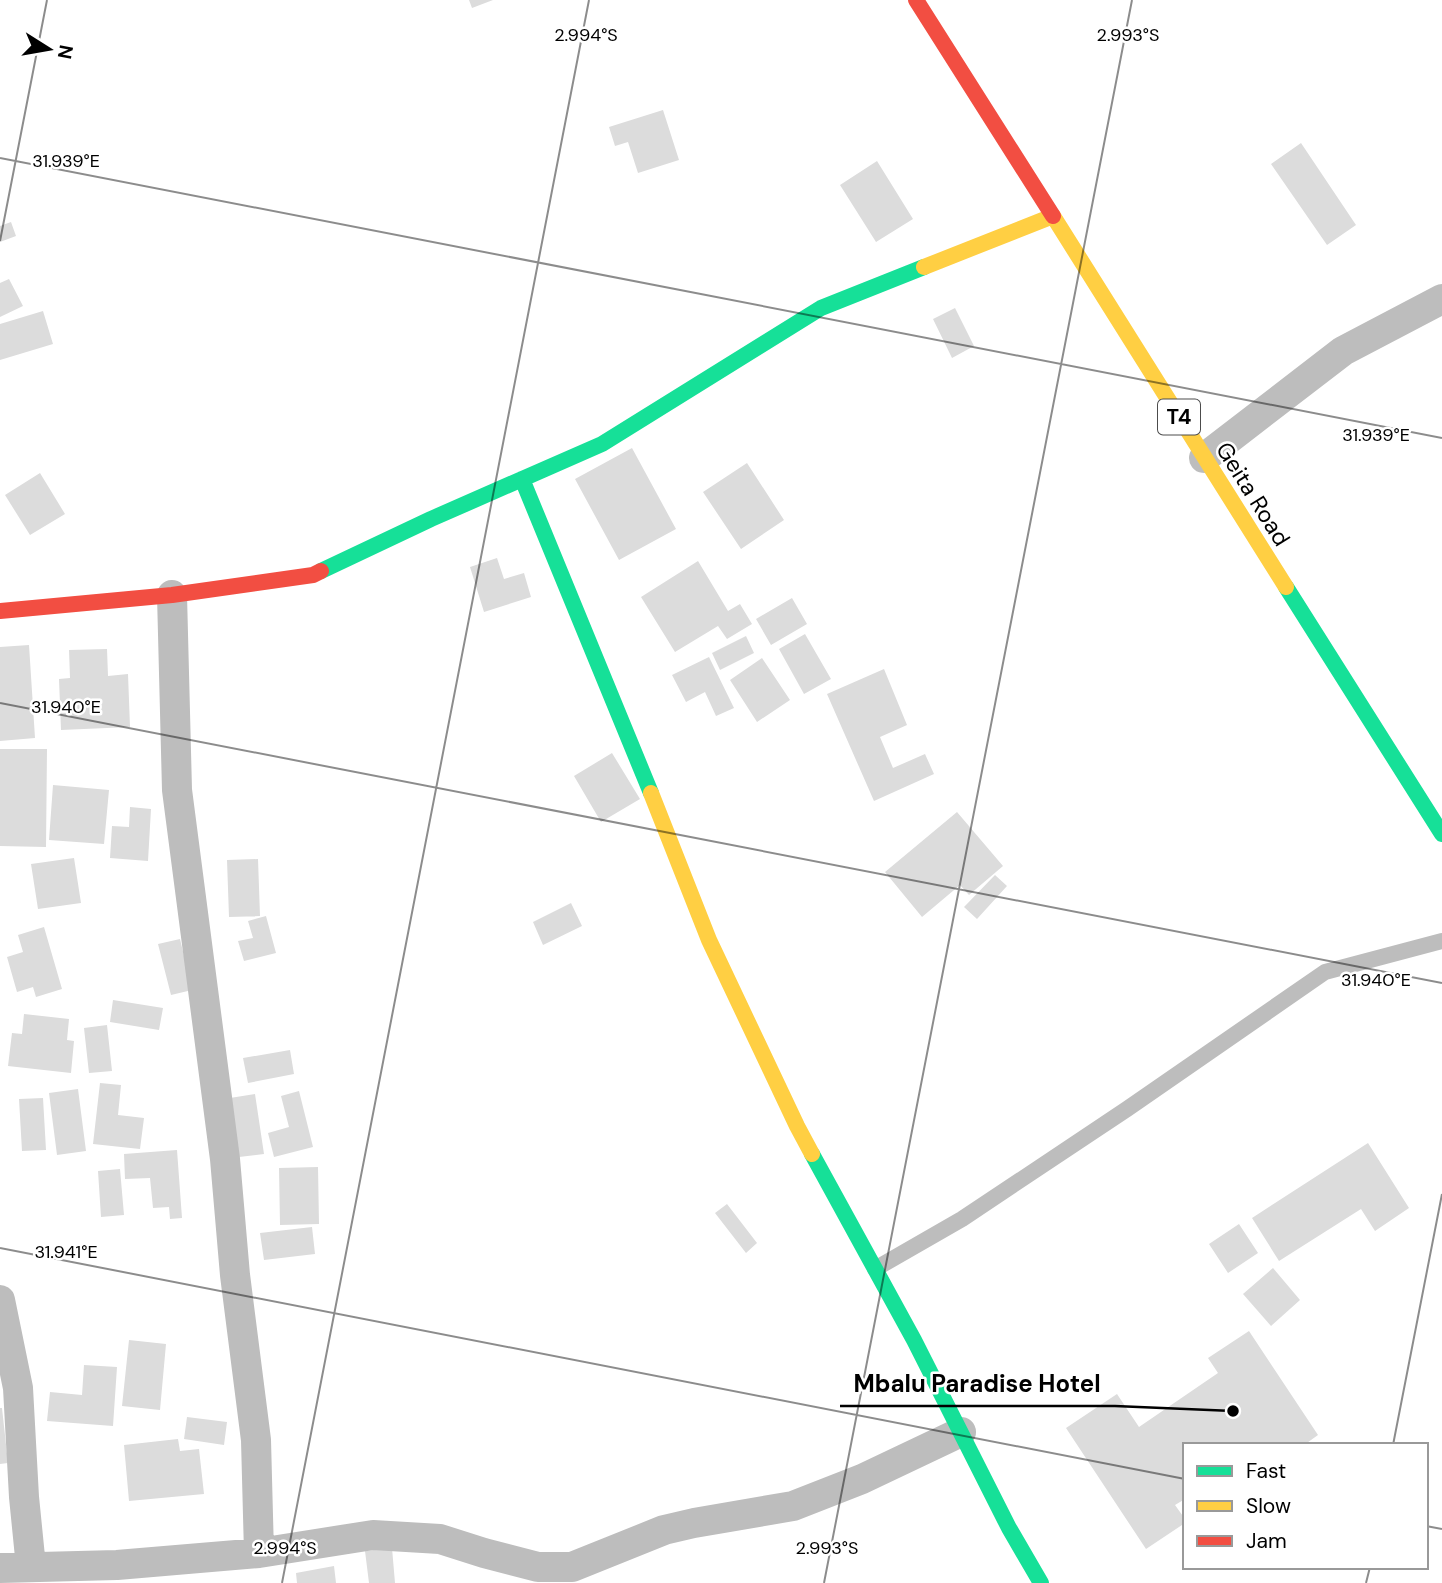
<svg xmlns="http://www.w3.org/2000/svg" width="1442" height="1583" viewBox="0 0 1442 1583" font-family="'DM Sans',sans-serif">
<style>
.building{fill:#dcdcdc}
.lines{fill:none;stroke-linecap:round;stroke-linejoin:round}
.lane{stroke:#bdbdbd;stroke-width:16}
.street{stroke:#bdbdbd;stroke-width:30}
.fast{stroke:#16e098;stroke-width:16}
.slow{stroke:#ffcf43;stroke-width:16}
.jam{stroke:#f24e42;stroke-width:16}
.ticks{fill:none;stroke:#000;stroke-width:2;stroke-opacity:0.45}
.labels{text-anchor:middle;stroke-width:5;stroke-linejoin:round;paint-order:stroke}
.shield{fill:#fff;stroke:#4c4c4c;stroke-width:2}
.shield-label{font-size:21px;font-weight:bold;fill:#000}
.street-label{font-size:23px;fill:#000;stroke:#fff}
.ticks-label{font-size:18px;text-anchor:middle;fill:#000;stroke:#fff;stroke-width:5;stroke-linejoin:round;paint-order:stroke}
.leader{fill:none;stroke:#000;stroke-width:2.5}
.callout-dot{fill:#000;stroke:#fff;stroke-width:2.5}
.callout-label{font-size:24px;text-anchor:middle;font-weight:bold;fill:#000;stroke:#fff;stroke-width:5;stroke-linejoin:round;paint-order:stroke}
</style>
<rect width="100%" height="100%" fill="#fff"/>
<path class="building" d="M 469,0 L 493,0 L 472,8 Z
M 663,110 L 679,160 L 638,173 L 628,142 L 615,146 L 609,127 Z
M 1301,143 L 1356,225 L 1327,245 L 1271,164 Z
M 877,161 L 913,219 L 876,242 L 840,185 Z
M 11,222 L 16,236 L 0,242 L 0,226 Z
M 9,279 L 23,306 L 0,317 L 0,283 Z
M 955,308 L 974,346 L 952,358 L 933,319 Z
M 43,311 L 53,344 L 0,360 L 0,324 Z
M 632,448 L 676,529 L 619,560 L 575,479 Z
M 747,463 L 784,520 L 741,549 L 703,492 Z
M 40,473 L 65,514 L 30,535 L 5,495 Z
M 497,558 L 504,579 L 524,573 L 531,597 L 484,612 L 470,567 Z
M 698,561 L 728,611 L 740,604 L 752,624 L 727,639 L 718,626 L 675,652 L 641,597 Z
M 792,598 L 807,624 L 771,645 L 756,619 Z
M 805,634 L 831,679 L 804,694 L 779,649 Z
M 746,636 L 754,653 L 720,670 L 712,653 Z
M 29,645 L 35,738 L 0,741 L 0,647 Z
M 107,649 L 108,676 L 128,674 L 130,727 L 61,730 L 59,679 L 70,678 L 69,650 Z
M 709,657 L 734,708 L 716,716 L 705,692 L 686,702 L 672,675 Z
M 762,658 L 790,700 L 757,722 L 730,680 Z
M 884,669 L 907,725 L 880,737 L 893,768 L 925,754 L 934,774 L 874,801 L 827,694 Z
M 0,749 L 47,749 L 46,847 L 0,846 Z
M 612,753 L 640,799 L 601,822 L 574,776 Z
M 53,785 L 109,790 L 104,844 L 49,840 Z
M 130,807 L 151,809 L 148,861 L 110,858 L 112,826 L 129,827 Z
M 957,812 L 1003,866 L 969,895 L 960,885 L 922,917 L 885,872 Z
M 74,858 L 81,903 L 38,909 L 31,864 Z
M 258,859 L 260,916 L 229,917 L 227,860 Z
M 995,875 L 1007,886 L 977,919 L 964,907 Z
M 571,903 L 582,926 L 543,945 L 533,922 Z
M 266,916 L 276,953 L 244,961 L 238,941 L 253,938 L 248,921 Z
M 44,927 L 62,989 L 36,997 L 33,987 L 17,992 L 7,957 L 23,952 L 18,935 Z
M 180,939 L 192,990 L 171,995 L 158,944 Z
M 113,1000 L 163,1008 L 159,1030 L 110,1022 Z
M 24,1014 L 69,1019 L 67,1040 L 74,1041 L 71,1073 L 8,1066 L 12,1033 L 22,1034 Z
M 107,1025 L 112,1071 L 89,1073 L 84,1028 Z
M 290,1050 L 294,1074 L 248,1083 L 243,1058 Z
M 100,1083 L 121,1085 L 118,1115 L 144,1118 L 140,1149 L 93,1144 Z
M 78,1089 L 86,1151 L 57,1155 L 49,1093 Z
M 299,1091 L 313,1147 L 274,1157 L 268,1133 L 289,1127 L 281,1096 Z
M 255,1094 L 264,1154 L 239,1157 L 230,1098 Z
M 43,1098 L 46,1150 L 22,1151 L 19,1099 Z
M 1368,1143 L 1409,1208 L 1375,1231 L 1361,1209 L 1279,1261 L 1252,1218 Z
M 177,1150 L 182,1218 L 170,1219 L 169,1207 L 153,1208 L 150,1178 L 125,1179 L 124,1154 Z
M 318,1167 L 319,1224 L 280,1225 L 279,1168 Z
M 120,1169 L 124,1215 L 101,1217 L 98,1171 Z
M 727,1204 L 757,1243 L 746,1253 L 715,1213 Z
M 1239,1224 L 1258,1253 L 1228,1273 L 1209,1244 Z
M 312,1227 L 315,1254 L 264,1260 L 260,1233 Z
M 1273,1268 L 1300,1300 L 1271,1326 L 1243,1294 Z
M 1249,1331 L 1318,1435 L 1304,1445 L 1185,1445 L 1185,1499 L 1175,1505 L 1185,1519 L 1185,1523 L 1146,1549 L 1066,1428 L 1117,1394 L 1139,1427 L 1218,1373 L 1208,1358 Z
M 129,1340 L 166,1344 L 160,1410 L 122,1406 Z
M 84,1365 L 117,1367 L 113,1426 L 47,1421 L 50,1392 L 82,1395 Z
M 0,1408 L 2,1408 L 8,1463 L 0,1464 Z
M 187,1417 L 227,1422 L 224,1445 L 184,1439 Z
M 178,1439 L 180,1451 L 199,1449 L 204,1494 L 129,1501 L 124,1445 Z
M 392,1548 L 395,1583 L 369,1583 L 365,1551 Z
M 334,1566 L 336,1583 L 297,1583 L 296,1573 Z"/>
<g class="lines">
<path class="lane" d="M 875,1269 L 962,1219 L 1127,1109 L 1325,972 L 1442,941"/>
<path class="street" d="M 1204,458 L 1343,351 L 1442,299
M 172,595 L 177,790 L 225,1159 L 235,1275 L 256,1440 L 259,1553
M 0,1300 L 18,1388 L 24,1497 L 31,1567
M 0,1568 L 117,1565 L 259,1553 L 373,1535 L 440,1539 L 484,1553 L 538,1567 L 572,1567 L 664,1530 L 694,1523 L 793,1506 L 862,1479 L 961,1432"/>
<path class="fast" d="M 522,479 L 651,793
M 321,571 L 431,519 L 602,444 L 821,308 L 924,267
M 1286,587 L 1442,834
M 812,1154 L 914,1340 L 1009,1528 L 1041,1583"/>
<path class="slow" d="M 1053,216 L 1286,587
M 924,267 L 1053,216
M 651,793 L 709,940 L 797,1126 L 812,1154"/>
<path class="jam" d="M 916,0 L 1053,216
M 0,611 L 172,595 L 313,575 L 321,571"/>
</g>
<path class="ticks" d="M 0,158 L 1442,438M 0,241 L 47,0M 0,703 L 1442,983M 0,1248 L 1185,1479M 1393,1445 L 1442,1194M 1426,1526 L 1442,1529M 282,1583 L 589,0M 824,1583 L 1132,0M 1366,1583 L 1370,1567"/>
<g class="labels">
<rect class="shield" x="1158" y="399.5" width="42" height="35" rx="5"/>
<g class="shield-label">
<text x="1179" y="424">T4</text>
</g>
<g class="street-label">
<text transform="translate(1253 494) rotate(58)" y="8">Geita Road</text>
</g>
</g>
<g class="ticks-label">
<text x="586" y="41">2.994°S</text>
<text x="1128" y="41">2.993°S</text>
<text x="66" y="167">31.939°E</text>
<text x="1376" y="441">31.939°E</text>
<text x="66" y="713">31.940°E</text>
<text x="1376" y="986">31.940°E</text>
<text x="66" y="1258">31.941°E</text>
<text x="285" y="1554">2.994°S</text>
<text x="827" y="1554">2.993°S</text>
</g>
<path class="leader" d="M1233 1411L1115 1406H840"/>
<circle class="callout-dot" cx="1233" cy="1411" r="7"/>
<g class="callout-label">
<text x="977" y="1392">Mbalu Paradise Hotel</text>
</g>
<rect x="1183" y="1443" width="245" height="126" fill="#ffffff" stroke="#999999" stroke-width="2"/>
<rect x="1197" y="1466" width="35" height="10" fill="#16e098" stroke="#999999" stroke-width="2"/>
<text x="1246" y="1478" font-size="21" fill="#000000">Fast</text>
<rect x="1197" y="1501" width="35" height="10" fill="#ffcf43" stroke="#999999" stroke-width="2"/>
<text x="1246" y="1513" font-size="21" fill="#000000">Slow</text>
<rect x="1197" y="1536" width="35" height="10" fill="#f24e42" stroke="#999999" stroke-width="2"/>
<text x="1246" y="1548" font-size="21" fill="#000000">Jam</text>
<g transform="translate(49 49) rotate(101)" stroke="#ffffff" stroke-width="5" paint-order="stroke">
<path d="M0-5L12 26L0 18L-12 26Z" fill="#000000"/>
<text y="-10" font-size="19" font-weight="bold" text-anchor="middle" fill="#000000">N</text>
</g>
</svg>
